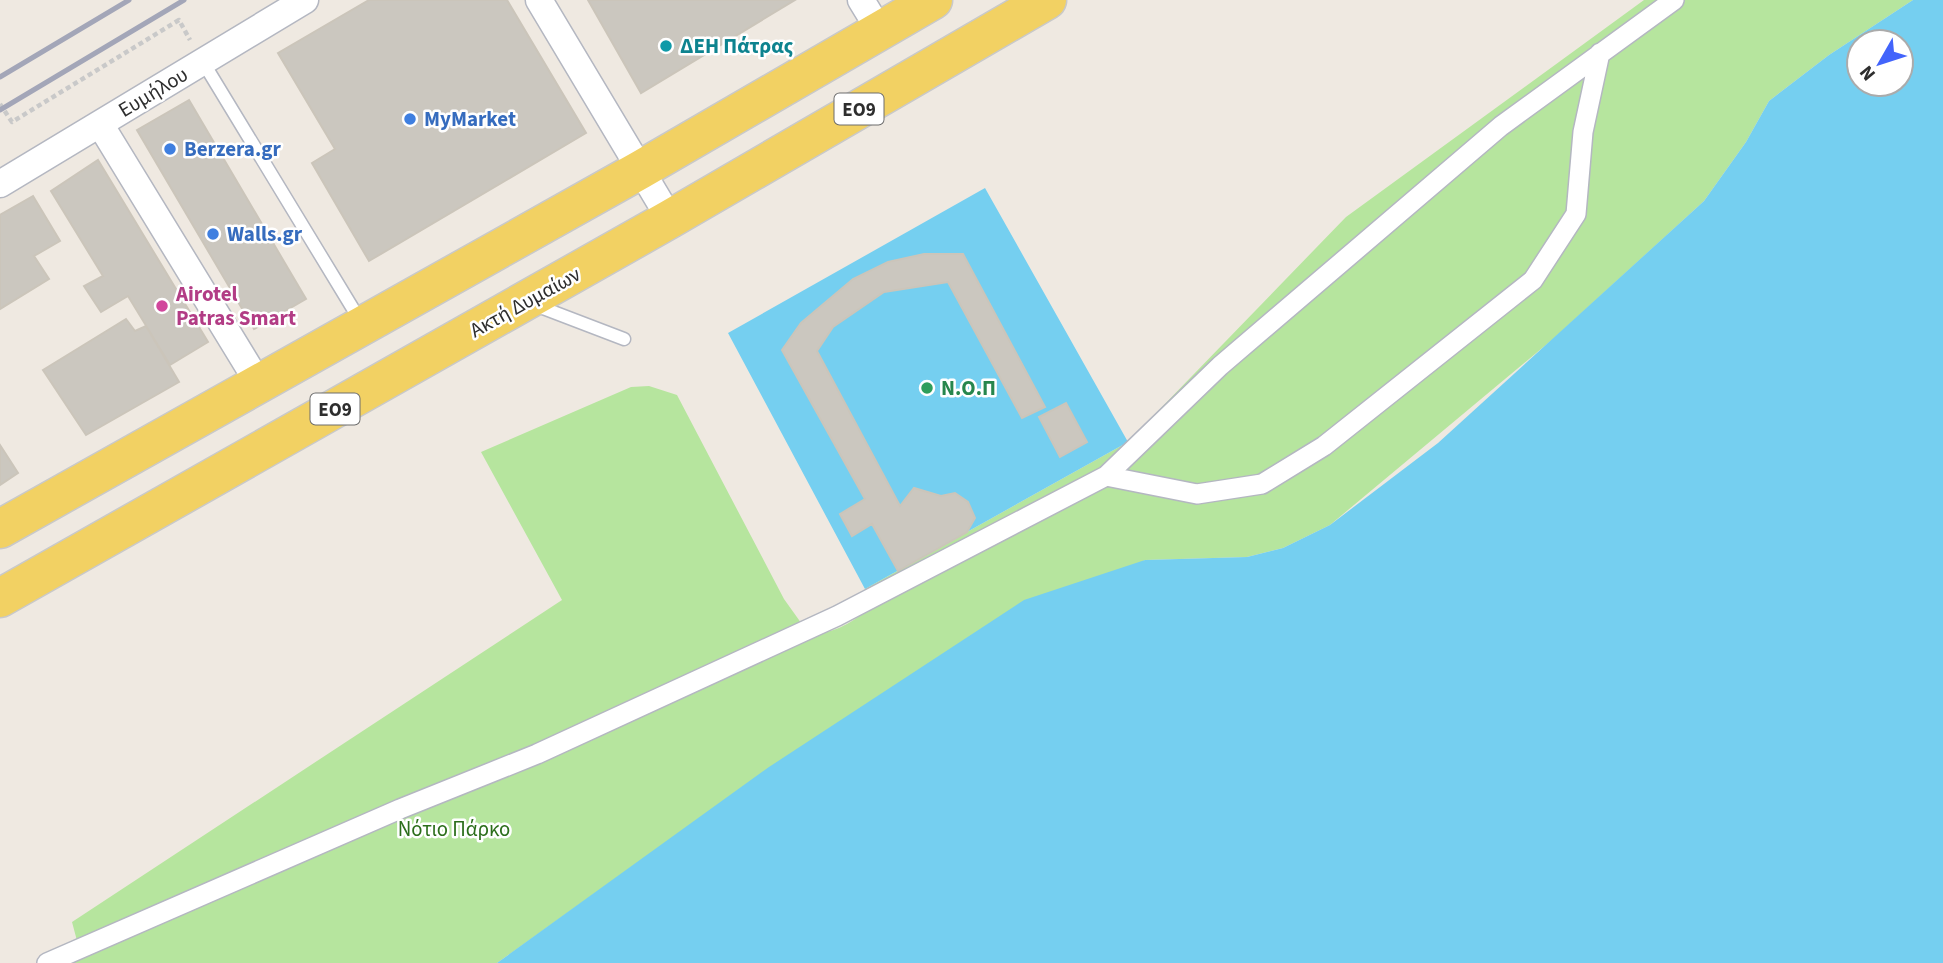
<svg xmlns="http://www.w3.org/2000/svg" width="1943" height="963" viewBox="0 0 1943 963" font-family="'Source Sans 3',sans-serif">
<style>
.green{fill:#b6e59e}
.water{fill:#75cff0;fill-rule:evenodd}
.building{fill:#cbc7bf;stroke:#cbc5ba;stroke-width:2}
.lines{fill:none;stroke-linecap:round;stroke-linejoin:round}
.service-casing{stroke:#b4b7c1;stroke-width:15}
.pedestrian-casing{stroke:#b4b7c1;stroke-width:22}
.minor-casing{stroke:#b4b7c1;stroke-width:29}
.primary-casing{stroke:#c9c9c9;stroke-width:41}
.path{stroke:#c9c9c9;stroke-width:4.5;stroke-dasharray:5 3.5;stroke-linecap:butt}
.service{stroke:#fff;stroke-width:12}
.pedestrian{stroke:#fff;stroke-width:19}
.minor{stroke:#fff;stroke-width:26}
.primary{stroke:#f2d163;stroke-width:38}
.rail{stroke:#a3a6b8;stroke-width:5}
.culture-dot{fill:#0f9aa8;stroke:#fff;stroke-width:2.5}
.shop-dot{fill:#3f7fe0;stroke:#fff;stroke-width:2.5}
.hotel-dot{fill:#d1479c;stroke:#fff;stroke-width:2.5}
.leisure-dot{fill:#2e9e5b;stroke:#fff;stroke-width:2.5}
.labels{text-anchor:middle;stroke-width:5;stroke-linejoin:round;paint-order:stroke}
.shield{fill:#fff;stroke:#6d6d6d;stroke-width:2}
.shield-label{font-size:19px;font-weight:bold;fill:#2e2e2e}
.culture-label{font-size:21px;font-weight:bold;fill:#0d838f;stroke:#fff;text-anchor:start}
.street-label{font-size:21px;fill:#2e2e2e;stroke:#fff}
.shop-label{font-size:21px;font-weight:bold;fill:#366cbe;stroke:#fff;text-anchor:start}
.hotel-label{font-size:21px;font-weight:bold;fill:#b23c85;stroke:#fff;text-anchor:start}
.leisure-label{font-size:21px;font-weight:bold;fill:#27864d;stroke:#fff;text-anchor:start}
.park-label{font-size:21px;fill:#2c6e1b;stroke:#fff}
</style>
<rect width="100%" height="100%" fill="#efe9e1"/>
<path class="green" d="M 1644,0 L 1913,0 L 1829,55 L 1769,101 L 1746,142 L 1704,201 L 1553,339 L 1330,525 L 1283,548 L 1247,557 L 1145,560 L 644,858 L 497,963 L 73,963 L 80,952 L 72,922 L 562,600 L 481,452 L 631,387 L 649,386 L 677,395 L 784,599 L 809,634 C 828,635 852,624 865,611 L 865,589 L 1128,442 L 1346,217 Z"/>
<path class="water" d="M 1913,0 L 1943,0 L 1943,963 L 497,963 L 769,767 L 1024,600 L 1145,560 L 1247,557 L 1283,548 L 1330,525 L 1438,443 L 1704,201 L 1746,142 L 1769,101 L 1829,55 ZM 1859,42 L 1901,42 L 1901,84 L 1859,84 Z
M 985,188 L 1128,442 L 865,589 L 728,333 Z"/>
<path class="building" d="M 369,0 L 507,0 L 586,133 L 369,261 L 312,163 L 335,149 L 278,53 Z
M 588,0 L 795,0 L 641,93 Z
M 189,100 L 306,299 L 254,329 L 137,130 Z
M 98,160 L 208,342 L 170,365 L 128,296 L 101,312 L 84,286 L 103,276 L 51,191 Z
M 33,196 L 60,241 L 34,256 L 49,279 L 0,309 L 0,215 Z
M 924,254 L 963,254 L 1045,407 L 1022,418 L 948,282 L 884,292 L 833,327 L 817,351 L 900,506 L 914,488 L 941,496 L 955,493 L 968,502 L 975,518 L 967,532 L 898,571 L 872,524 L 852,536 L 840,514 L 865,499 L 782,350 L 801,323 L 853,279 L 888,262 Z
M 126,319 L 135,331 L 146,326 L 179,382 L 86,435 L 43,370 Z
M 1066,403 L 1087,442 L 1060,457 L 1039,417 Z
M 0,445 L 18,473 L 0,485 Z"/>
<g class="lines">
<defs>
<path id="service" d="M 203,62 L 361,322
M 535,305 L 624,339"/>
<path id="pedestrian" d="M 1106,476 L 1197,494 L 1262,484 L 1324,446 L 1533,280 L 1576,214 L 1583,132 L 1600,53
M 47,963 L 400,809 L 537,754 L 837,616 L 1106,476 L 1220,366 L 1501,126 L 1674,0"/>
<path id="minor" d="M 539,0 L 670,219
M 861,0 L 880,31
M 100,124 L 259,384
M 0,184 L 305,0"/>
<path id="primary" d="M 0,529 L 640,170 L 933,0
M 0,598 L 670,219 L 1047,0"/>
</defs>
<use href="#service" class="service-casing"/>
<use href="#pedestrian" class="pedestrian-casing"/>
<use href="#minor" class="minor-casing"/>
<use href="#primary" class="primary-casing"/>
<path class="path" d="M 0,104 L 12,122 L 179,20 L 190,40"/>
<use href="#service" class="service"/>
<use href="#pedestrian" class="pedestrian"/>
<use href="#minor" class="minor"/>
<use href="#primary" class="primary"/>
<path class="rail" d="M 0,77 L 129,0
M 0,110 L 184,0"/>
</g>
<circle class="culture-dot" cx="666" cy="46" r="7"/>
<g class="shop-dot">
<circle cx="410" cy="119" r="7"/>
<circle cx="170" cy="149" r="7"/>
<circle cx="213" cy="234" r="7"/>
</g>
<circle class="hotel-dot" cx="162" cy="306" r="7"/>
<circle class="leisure-dot" cx="927" cy="388" r="7"/>
<g class="labels">
<g class="shield">
<rect x="834.5" y="93.5" width="49" height="31" rx="5"/>
<rect x="310.5" y="393.5" width="49" height="31" rx="5"/>
</g>
<g class="shield-label">
<text x="859" y="116">ΕΟ9</text>
<text x="335" y="416">ΕΟ9</text>
</g>
<g class="culture-label">
<text x="680" y="53">ΔΕΗ Πάτρας</text>
</g>
<g class="street-label">
<text transform="translate(153 92) rotate(-31)" y="7">Ευμήλου</text>
<text transform="translate(525 302) rotate(-29)" y="7">Ακτή Δυμαίων</text>
</g>
<g class="shop-label">
<text x="424" y="126">MyMarket</text>
<text x="184" y="156">Berzera.gr</text>
<text x="227" y="241">Walls.gr</text>
</g>
<g class="hotel-label">
<text x="176" y="301">Airotel<tspan x="176" dy="24">Patras Smart</tspan></text>
</g>
<g class="leisure-label">
<text x="941" y="395">Ν.Ο.Π</text>
</g>
<g class="park-label">
<text x="454" y="836">Νότιο Πάρκο</text>
</g>
</g>
<g transform="translate(1880 63) rotate(231)"><circle r="33" fill="#ffffff" stroke="#ababab" stroke-width="2"/>
<path d="M0-5L12 26L0 18L-12 26Z" fill="#4264fb"/>
<text y="-10" font-size="19" font-weight="bold" text-anchor="middle" fill="#2e2e2e">N</text>
</g>
</svg>
